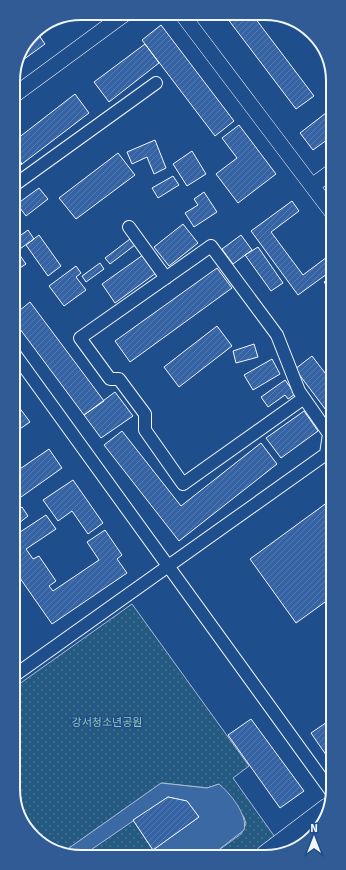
<svg xmlns="http://www.w3.org/2000/svg" width="346" height="870" viewBox="0 0 346 870" font-family="Signika,'Noto Sans KR',sans-serif">
<style>
.park{fill:url(#park-dots);stroke:#a8bbd7}
.water{fill:#3b69a3;stroke:#a8bbd7}
.building{fill:url(#building-hatch);stroke:#f2f6ff}
.lines{fill:none;stroke-linecap:round;stroke-linejoin:round}
.minor-casing{stroke:#f2f6ff;stroke-width:14}
.tertiary-casing{stroke:#f2f6ff;stroke-width:16}
.primary-casing{stroke:#f2f6ff;stroke-width:20}
.minor{stroke:#1f4e8c;stroke-width:12}
.tertiary{stroke:#1f4e8c;stroke-width:15}
.primary{stroke:#1f4e8c;stroke-width:19}
.labels{text-anchor:middle;stroke-width:3;stroke-linejoin:round;paint-order:stroke}
.park-label{font-size:11px;fill:#97c8a6;stroke:#1f4e8c}
.rim{fill:none;stroke:#f2f6ff;stroke-width:2}
</style>
<defs>
<pattern id="park-dots" width="8" height="8" patternUnits="userSpaceOnUse"><rect width="8" height="8" fill="#245a82"/><path d="M2 2h.1M6 6h.1" fill="none" stroke="#447295" stroke-width="1.8" stroke-linecap="round"/></pattern>
<pattern id="building-hatch" width="6" height="6" patternUnits="userSpaceOnUse"><rect width="6" height="6" fill="#3563a3"/><path d="M-1 1l2-2M0 6l6-6M5 7l2-2" fill="none" stroke="#537ab1"/></pattern>
</defs>
<rect width="100%" height="100%" fill="#1f4e8c"/>
<path class="park" d="M 132,604 L 249,766 L 233,778 L 277,840 L 257,855 L 212,855 L 241,834 L 246,824 L 244,817 L 219,784 L 207,788 L 162,783 L 62,853 L 33,837 L 15,806 L 15,687 Z
M 133,820 L 153,850 L 146,855 L 82,856 Z"/>
<path class="water" d="M 161,783 L 207,788 L 219,784 C 230,793 248,815 244,830 L 212,855 L 146,855 L 199,817 L 187,801 L 168,797 L 82,856 L 68,856 L 62,853 Z"/>
<path class="building" d="M 224,14 L 252,14 L 314,96 L 296,109 Z
M 161,25 L 234,121 L 215,136 L 142,40 Z
M 36,31 L 45,44 L 16,65 L 20,51 Z
M 145,44 L 159,63 L 109,102 L 94,82 Z
M 75,94 L 89,113 L 22,164 L 13,152 L 13,142 Z
M 331,109 L 331,137 L 313,150 L 300,133 Z
M 239,125 L 276,174 L 238,203 L 216,174 L 237,158 L 222,138 Z
M 155,140 L 166,168 L 154,174 L 147,157 L 132,164 L 127,152 Z
M 192,151 L 206,174 L 187,186 L 173,164 Z
M 13,152 L 22,164 L 13,170 Z
M 118,153 L 135,175 L 76,219 L 59,198 Z
M 173,176 L 179,185 L 158,198 L 152,188 Z
M 39,188 L 48,199 L 26,216 L 17,204 Z
M 204,192 L 217,212 L 194,227 L 185,213 L 198,205 L 194,199 Z
M 292,201 L 299,211 L 271,232 L 303,275 L 331,254 L 331,271 L 298,295 L 251,231 Z
M 183,224 L 198,243 L 169,266 L 154,247 Z
M 28,230 L 34,239 L 17,251 L 14,247 L 14,240 Z
M 39,235 L 61,266 L 48,276 L 26,245 Z
M 241,235 L 252,250 L 233,264 L 222,249 Z
M 130,239 L 135,245 L 110,264 L 105,258 Z
M 14,247 L 26,264 L 14,272 Z
M 258,247 L 283,283 L 271,291 L 245,255 Z
M 143,255 L 156,273 L 115,303 L 102,284 Z
M 100,263 L 104,269 L 86,282 L 82,276 Z
M 76,266 L 81,273 L 76,277 L 86,290 L 64,306 L 49,286 Z
M 217,268 L 232,288 L 130,362 L 115,341 Z
M 331,276 L 331,292 L 324,282 Z
M 30,302 L 104,401 L 84,415 L 14,321 L 14,315 Z
M 217,326 L 232,346 L 179,387 L 164,367 Z
M 254,344 L 258,357 L 236,363 L 233,351 Z
M 312,356 L 332,382 L 332,418 L 295,369 Z
M 272,359 L 280,374 L 253,390 L 244,375 Z
M 285,380 L 295,394 L 288,399 L 285,395 L 268,407 L 261,397 Z
M 115,392 L 133,416 L 101,438 L 84,415 Z
M 16,403 L 30,422 L 14,433 L 14,405 Z
M 304,411 L 318,431 L 281,458 L 266,438 Z
M 122,431 L 181,506 L 261,443 L 277,464 L 179,541 L 104,445 Z
M 49,449 L 62,468 L 14,502 L 14,473 Z
M 73,480 L 103,523 L 88,534 L 72,511 L 58,521 L 43,500 Z
M 332,499 L 332,597 L 296,623 L 250,559 Z
M 22,507 L 28,516 L 14,527 L 14,512 Z
M 46,515 L 56,529 L 26,549 L 33,559 L 39,556 L 56,581 L 49,586 L 53,591 L 99,560 L 87,542 L 105,530 L 122,555 L 117,559 L 127,573 L 52,624 L 15,571 L 14,536 Z
M 333,718 L 333,765 L 311,733 Z
M 251,719 L 304,791 L 280,808 L 228,735 Z
M 168,797 L 187,801 L 199,817 L 153,850 L 133,820 Z"/>
<g class="lines">
<defs>
<path id="minor" d="M 13,186 L 156,83
M 129,227 L 166,278
M 14,353 L 333,794
M 304,398 L 183,484 L 145,430 L 145,414 L 119,379 L 110,379 L 80,338 L 211,246 L 277,335 L 299,391 L 329,434 L 326,454
M 15,675 L 326,454 L 332,461"/>
<path id="tertiary" d="M 182,14 L 331,211
M 13,96 L 126,13
M 312,186 L 331,172"/>
<path id="primary" d="M 265,855 L 327,808"/>
</defs>
<use href="#minor" class="minor-casing"/>
<use href="#tertiary" class="tertiary-casing"/>
<use href="#primary" class="primary-casing"/>
<use href="#minor" class="minor"/>
<use href="#tertiary" class="tertiary"/>
<use href="#primary" class="primary"/>
</g>
<g class="labels">
<g class="park-label">
<text x="107" y="726">강서청소년공원</text>
</g>
</g>
<path d="M0 0H346V870H0ZM81 20H265A61 61 0 0 1 326 81V789A61 61 0 0 1 265 850H81A61 61 0 0 1 20 789V81A61 61 0 0 1 81 20Z" fill="#305b95" fill-rule="evenodd"/>
<path class="rim" d="M81 20H265A61 61 0 0 1 326 81V789A61 61 0 0 1 265 850H81A61 61 0 0 1 20 789V81A61 61 0 0 1 81 20Z"/>
<g transform="translate(314 838)" stroke="#1f4e8c" stroke-width="3" paint-order="stroke">
<path d="M0-3L7 15L0 10L-7 15Z" fill="#f2f6ff"/>
<text y="-6" font-size="11" font-weight="bold" text-anchor="middle" fill="#f2f6ff">N</text>
</g>
</svg>
